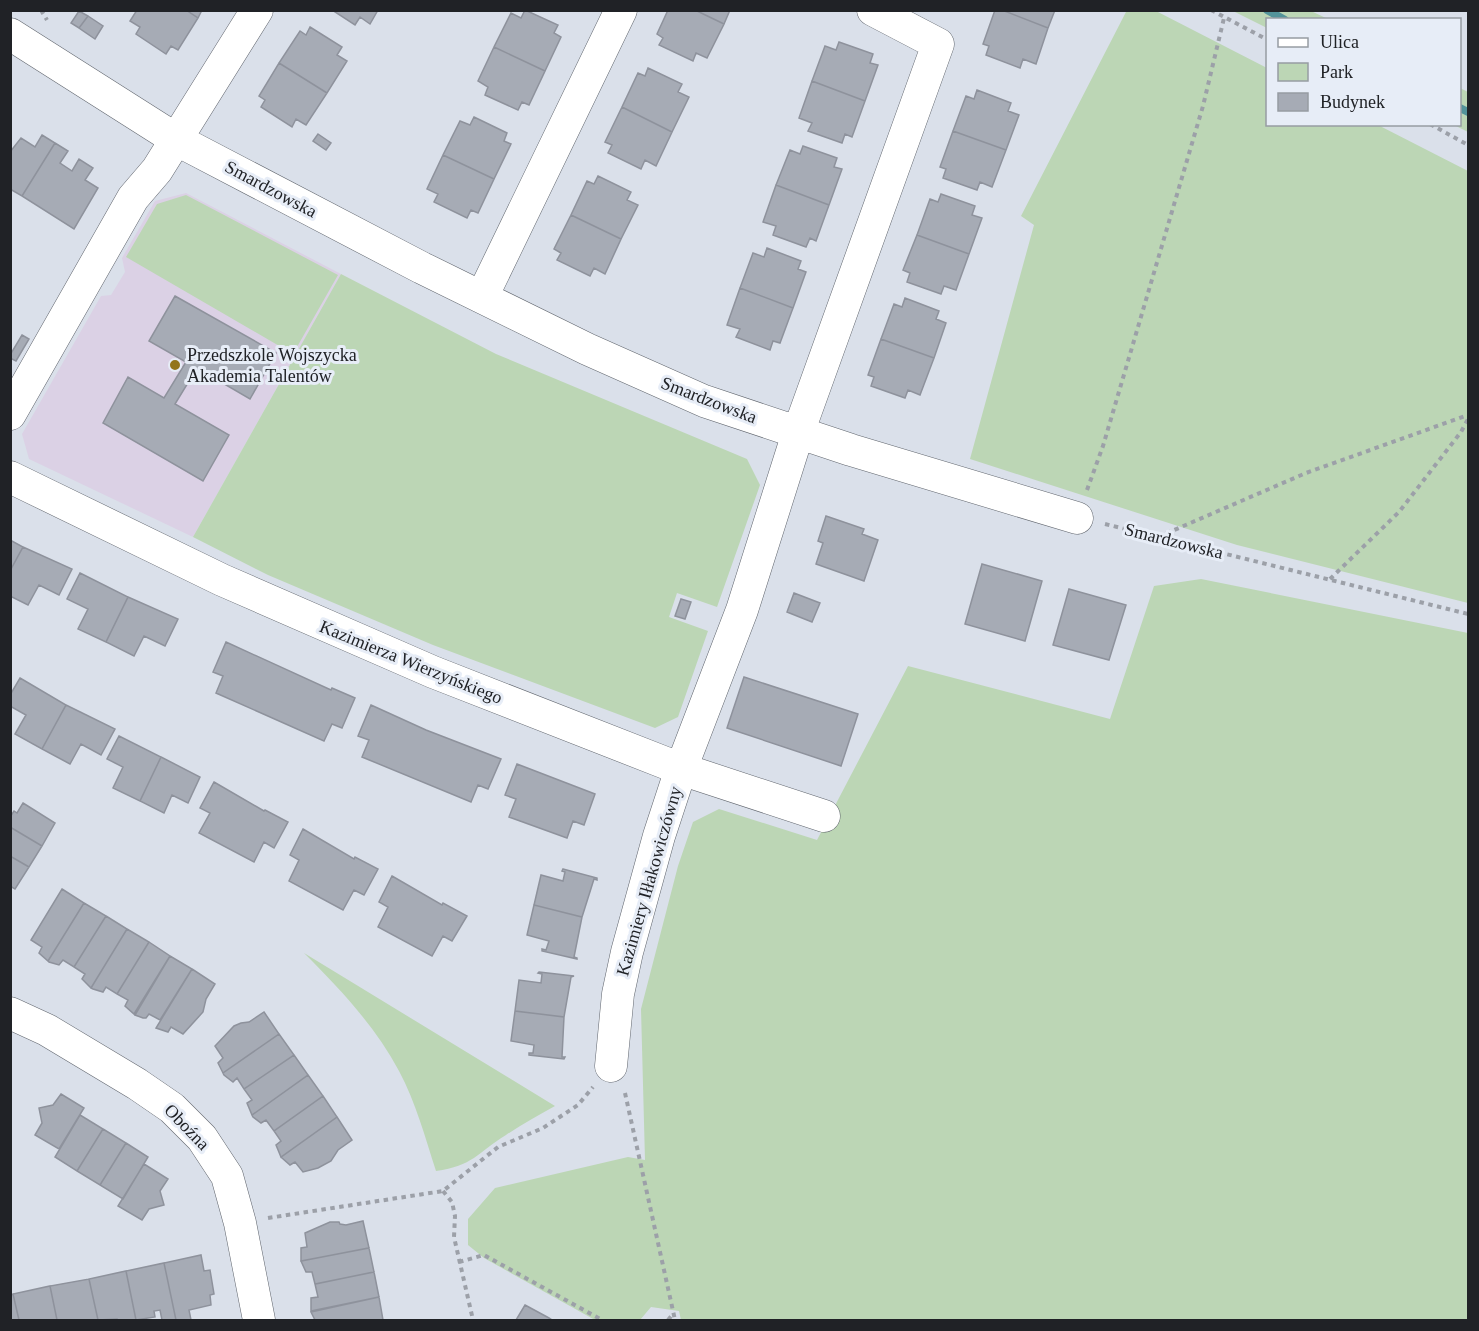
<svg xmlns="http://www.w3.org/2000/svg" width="1479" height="1331" viewBox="0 0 1479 1331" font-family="'Times New Roman',serif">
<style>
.education{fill:#dbd1e5}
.green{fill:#bcd6b5}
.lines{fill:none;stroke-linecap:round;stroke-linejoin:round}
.stream{stroke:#53939a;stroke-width:8}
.building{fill:#a6abb5;stroke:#8e929c;stroke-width:1.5}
.street-casing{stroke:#61666e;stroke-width:33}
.path{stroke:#9ca0a8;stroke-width:4;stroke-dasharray:4.5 4.5;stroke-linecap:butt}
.street{stroke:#fff;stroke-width:32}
.poi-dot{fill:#93751c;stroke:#e7edf7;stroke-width:2}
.labels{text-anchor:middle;stroke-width:6;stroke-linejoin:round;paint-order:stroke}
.street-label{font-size:18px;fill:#202226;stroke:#e7edf7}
.poi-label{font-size:18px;fill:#202226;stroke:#e7edf7;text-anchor:start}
</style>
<rect width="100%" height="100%" fill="#dae0ea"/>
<path class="education" d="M 186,193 L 341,274 L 193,537 L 29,459 L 22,434 L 101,296 L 111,295 L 125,272 L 122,258 L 155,201 Z"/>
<path class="green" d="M 1127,10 L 1156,11 L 1267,68 L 1268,124 L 1378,125 L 1468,171 L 1468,603 L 1237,545 L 970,459 L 1034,225 L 1021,216 Z
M 1233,11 L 1311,11 L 1328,19 L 1268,20 L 1267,28 Z
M 1460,88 L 1468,92 L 1468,132 L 1454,125 L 1460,124 Z
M 186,195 L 338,275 L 293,354 L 126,257 L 157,204 Z
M 341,274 L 496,354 L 747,459 L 760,485 L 717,607 L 677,593 L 669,617 L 708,631 L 678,717 L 655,728 L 433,645 L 268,575 L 193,537 Z
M 1201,579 L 1468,633 L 1468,1320 L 681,1320 L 679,1311 L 651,1307 L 640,1320 L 595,1320 L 484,1258 L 468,1245 L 468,1219 L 495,1188 L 628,1157 L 645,1160 L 641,1009 L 678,866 L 693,822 L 719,809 L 817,840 L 908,666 L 1110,719 L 1154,586 Z
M 304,953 L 555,1106 C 539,1115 522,1124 506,1135 C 477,1153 473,1166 436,1171 C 425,1137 416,1103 399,1071 C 375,1026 340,989 304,953 Z"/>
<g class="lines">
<path class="stream" d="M 1267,10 L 1285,20
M 1460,108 L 1468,112"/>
</g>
<path class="building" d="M 137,10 L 186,10 L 198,18 L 178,50 L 171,46 L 166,54 L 136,34 L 140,27 L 130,21 Z
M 186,10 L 202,10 L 198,18 Z
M 332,10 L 378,10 L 370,24 L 360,17 L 355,25 Z
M 525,10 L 558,25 L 554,33 L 561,37 L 545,71 L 494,47 L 511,13 L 521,18 Z
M 668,10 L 695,10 L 724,24 L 707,58 L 696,53 L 693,61 L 659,45 L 663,38 L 657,34 Z
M 695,10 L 730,10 L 724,24 Z
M 995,10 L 1002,10 L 1048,28 L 1036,64 L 1023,59 L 1020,68 L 986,55 L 989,46 L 983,44 Z
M 1002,10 L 1055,10 L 1048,28 Z
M 79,11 L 88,16 L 79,28 L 71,23 Z
M 88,16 L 103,26 L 95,39 L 79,28 Z
M 310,27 L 342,47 L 337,55 L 347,61 L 327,93 L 279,63 L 300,31 L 306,35 Z
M 839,42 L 873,54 L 870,63 L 878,65 L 865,101 L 812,81 L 825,46 L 836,50 Z
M 494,47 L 545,71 L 529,105 L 522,102 L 518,110 L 485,95 L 488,87 L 478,81 Z
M 279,63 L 327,93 L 306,125 L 296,119 L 292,127 L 261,107 L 265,100 L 259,96 Z
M 648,68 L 682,84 L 678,92 L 689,97 L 672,132 L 622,107 L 638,73 L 645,76 Z
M 812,81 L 865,101 L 852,137 L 845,134 L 842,143 L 808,131 L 812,123 L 799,118 Z
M 977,90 L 1011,103 L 1008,111 L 1019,115 L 1006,150 L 953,131 L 966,96 L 974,99 Z
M 622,107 L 672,132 L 656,166 L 645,160 L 641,169 L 608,153 L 612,145 L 605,142 Z
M 474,117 L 507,133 L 504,141 L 511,144 L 494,179 L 443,155 L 460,121 L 470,125 Z
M 953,131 L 1006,150 L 992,187 L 980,182 L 977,190 L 943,178 L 946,169 L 940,167 Z
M 318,134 L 331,143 L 326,150 L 313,141 Z
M 42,135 L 55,143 L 22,196 L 10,189 L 10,152 L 21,138 L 35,147 Z
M 55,143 L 68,151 L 60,163 L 72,171 L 79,159 L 93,168 L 85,180 L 98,188 L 74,229 L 22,196 Z
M 803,146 L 837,158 L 834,167 L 842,169 L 829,205 L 776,185 L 790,150 L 800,154 Z
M 443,155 L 494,179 L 478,213 L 471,210 L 467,218 L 434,202 L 438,194 L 427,189 Z
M 598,176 L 631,192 L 627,200 L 638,205 L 621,239 L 571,215 L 587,181 L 594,184 Z
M 776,185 L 829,205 L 816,241 L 810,238 L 806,247 L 773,235 L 776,226 L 763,222 Z
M 941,194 L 975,206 L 972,215 L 982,218 L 969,254 L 917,235 L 930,199 L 938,202 Z
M 571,215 L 621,239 L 605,274 L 594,268 L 590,276 L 557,260 L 561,253 L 554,249 Z
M 917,235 L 969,254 L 956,290 L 944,286 L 941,294 L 907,282 L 910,273 L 903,270 Z
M 767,248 L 801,261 L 798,269 L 806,272 L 793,308 L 740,288 L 753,253 L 764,257 Z
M 740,288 L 793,308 L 780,343 L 773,341 L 770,350 L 736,337 L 740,329 L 727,325 Z
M 175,296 L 276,353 L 250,399 L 197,368 L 175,404 L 229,435 L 203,481 L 103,423 L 128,377 L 164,398 L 186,362 L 149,341 Z
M 905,298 L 939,311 L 936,319 L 946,323 L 934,358 L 881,339 L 894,304 L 902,307 Z
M 22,335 L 29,339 L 16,361 L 10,358 L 10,355 Z
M 881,339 L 934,358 L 920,395 L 908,390 L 905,398 L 871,386 L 874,377 L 868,375 Z
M 826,516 L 864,529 L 862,534 L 878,540 L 864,581 L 816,564 L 823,543 L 818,541 Z
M 10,540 L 23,547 L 10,571 Z
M 23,547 L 72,569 L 59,595 L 39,585 L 28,605 L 10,596 L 10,571 Z
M 982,564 L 1042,581 L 1025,641 L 965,624 Z
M 80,573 L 128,597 L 106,642 L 78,629 L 88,609 L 67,599 Z
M 1069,589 L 1126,605 L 1109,660 L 1053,645 Z
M 794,593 L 820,603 L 812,622 L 787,612 Z
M 128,597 L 178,619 L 165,646 L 144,636 L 134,656 L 106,642 Z
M 681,599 L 691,602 L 685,619 L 675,616 Z
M 226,642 L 331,690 L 332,688 L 355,698 L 342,728 L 332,724 L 324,741 L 216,693 L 223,676 L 213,672 Z
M 744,677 L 858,714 L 841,766 L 727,728 Z
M 20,678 L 66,705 L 42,749 L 15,734 L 26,715 L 10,706 L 10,695 Z
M 66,705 L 115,729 L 101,755 L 81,744 L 70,764 L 42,749 Z
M 371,705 L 426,730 L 501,759 L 488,789 L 478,785 L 471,802 L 362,757 L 369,740 L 358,736 Z
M 119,736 L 161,757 L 140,801 L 113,788 L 123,767 L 107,759 Z
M 161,757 L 200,777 L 188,803 L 172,795 L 164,813 L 140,801 Z
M 517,764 L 595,794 L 584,825 L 573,821 L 567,838 L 509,817 L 516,799 L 505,795 Z
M 214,782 L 264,811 L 265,810 L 288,822 L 274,848 L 264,842 L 254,862 L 199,833 L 210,813 L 200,808 Z
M 23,803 L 55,823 L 42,846 L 10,827 L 10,817 L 14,811 L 17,813 Z
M 10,827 L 42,846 L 29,867 L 10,856 Z
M 303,829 L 354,859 L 355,857 L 378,869 L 364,895 L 354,890 L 343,910 L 289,881 L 299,860 L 290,855 Z
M 10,856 L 29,867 L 15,889 L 10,886 Z
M 563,869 L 597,878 L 597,880 L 594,879 L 582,917 L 534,905 L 541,875 L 563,881 L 565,872 L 562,871 Z
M 392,876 L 442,905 L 443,903 L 467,916 L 452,941 L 443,936 L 432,956 L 378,927 L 388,907 L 379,902 Z
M 62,889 L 84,903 L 48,961 L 39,953 L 42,947 L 31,940 Z
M 84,903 L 106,916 L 74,967 L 63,960 L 59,965 L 49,962 L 48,961 Z
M 534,905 L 582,917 L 574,957 L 577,958 L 577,959 L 542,951 L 542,949 L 546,950 L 549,941 L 527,935 Z
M 106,916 L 127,929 L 91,988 L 82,979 L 85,974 L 74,967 Z
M 127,929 L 149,942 L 117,994 L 106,987 L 103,992 L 93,989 L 91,988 Z
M 149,942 L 170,956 L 134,1014 L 125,1006 L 128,1000 L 117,994 Z
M 170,956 L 192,969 L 160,1020 L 149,1014 L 146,1018 L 143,1018 L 135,1015 Z
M 192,969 L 215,984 L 206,999 L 203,1012 L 183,1034 L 171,1027 L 168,1032 L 156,1028 Z
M 539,972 L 574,976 L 571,977 L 564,1017 L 515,1011 L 519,980 L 541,983 L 542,974 L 538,973 Z
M 515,1011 L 564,1017 L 562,1057 L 565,1057 L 564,1059 L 529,1055 L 529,1053 L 533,1053 L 534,1045 L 511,1041 Z
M 264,1012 L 279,1034 L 223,1073 L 218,1063 L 223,1058 L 215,1046 L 234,1026 L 241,1023 L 249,1022 Z
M 279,1034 L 294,1055 L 244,1089 L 237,1078 L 233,1082 L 224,1075 L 223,1073 Z
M 294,1055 L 308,1075 L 252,1115 L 247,1103 L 252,1100 L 244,1089 Z
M 308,1075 L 323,1096 L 274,1131 L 266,1120 L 261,1123 L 253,1117 L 252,1115 Z
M 61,1094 L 84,1108 L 59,1149 L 35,1135 L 42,1123 L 39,1108 L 53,1105 Z
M 323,1096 L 337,1117 L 281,1157 L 276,1145 L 281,1141 L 274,1131 Z
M 80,1115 L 103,1129 L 77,1171 L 55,1157 Z
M 337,1117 L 352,1140 L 338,1150 L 331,1161 L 318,1168 L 303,1172 L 295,1162 L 290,1165 L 282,1158 L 281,1157 Z
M 103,1129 L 126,1143 L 100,1185 L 77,1171 Z
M 126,1143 L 148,1157 L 123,1199 L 100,1185 Z
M 144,1164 L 168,1179 L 160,1191 L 164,1205 L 149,1209 L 142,1220 L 118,1206 Z
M 363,1221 L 369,1248 L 301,1261 L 301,1248 L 307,1247 L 305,1233 L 330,1222 L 339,1222 L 340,1224 L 346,1225 Z
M 369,1248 L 374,1272 L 315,1284 L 312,1272 L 306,1272 L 301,1261 Z
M 201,1255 L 204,1271 L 210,1270 L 214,1294 L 210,1295 L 211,1305 L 189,1310 L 191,1320 L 176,1320 L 164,1263 Z
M 164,1263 L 176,1320 L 162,1320 L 160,1310 L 154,1311 L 155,1317 L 136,1320 L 126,1271 Z
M 126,1271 L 136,1320 L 117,1320 L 117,1319 L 98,1320 L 89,1279 Z
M 374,1272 L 379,1297 L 311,1311 L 311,1298 L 318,1297 L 315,1284 Z
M 89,1279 L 98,1320 L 57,1320 L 50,1286 Z
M 50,1286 L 57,1320 L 19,1320 L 13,1294 Z
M 13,1294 L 19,1320 L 10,1320 L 10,1295 Z
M 379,1297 L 383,1320 L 315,1320 L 311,1312 Z
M 525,1305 L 549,1318 L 552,1320 L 516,1320 Z"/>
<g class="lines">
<defs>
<path id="street" d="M 10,34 L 177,140 L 422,268 L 587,349 L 704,401 L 851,450 L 1077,518
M 482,297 L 621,10
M 10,414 L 133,198 L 157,170 L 257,10
M 10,477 L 222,580 L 433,672 L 681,769 L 824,816
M 10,1013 L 47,1030 L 137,1084 L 172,1108 L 202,1138 L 227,1176 L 240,1223 L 259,1320
M 611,1066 L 618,994 L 627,952 L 659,836 L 681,769 L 742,610 L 798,433 L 938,44 L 873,10"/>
</defs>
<use href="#street" class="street-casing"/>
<path class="path" d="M 41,10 L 47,20
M 1211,10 L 1268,40
M 1430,124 L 1468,145
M 1087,490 L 1103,446 L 1203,106 L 1224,18
M 1105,524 L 1468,614
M 1158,537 L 1306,473 L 1468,415
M 1330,579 L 1399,512 L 1461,432 L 1468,419
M 625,1093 L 675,1320
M 443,1191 L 452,1202 L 455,1216 L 454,1237 L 473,1320
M 268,1218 L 443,1191 L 498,1147 L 543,1128 L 578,1105 L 593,1087
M 459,1262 L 484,1255 L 602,1320
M 668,1320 L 673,1314"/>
<use href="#street" class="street"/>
</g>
<circle class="poi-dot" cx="175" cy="365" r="6"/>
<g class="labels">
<g class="street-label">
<text transform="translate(271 189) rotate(28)" y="6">Smardzowska</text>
<text transform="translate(709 400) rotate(21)" y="6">Smardzowska</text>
<text transform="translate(1174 541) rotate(14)" y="6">Smardzowska</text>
<text transform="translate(411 662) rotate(22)" y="6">Kazimierza Wierzyńskiego</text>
<text transform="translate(649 881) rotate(-74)" y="6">Kazimiery Iłłakowiczówny</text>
<text transform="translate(187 1127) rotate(46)" y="6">Oboźna</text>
</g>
<g class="poi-label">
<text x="187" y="361">Przedszkole Wojszycka<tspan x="187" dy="21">Akademia Talentów</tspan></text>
</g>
</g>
<rect width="1479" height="1331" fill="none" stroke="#202226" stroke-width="24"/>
<rect x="1266" y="18" width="195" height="108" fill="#e7edf7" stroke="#979ca3" stroke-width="1.5"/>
<rect x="1278" y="38" width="30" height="9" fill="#ffffff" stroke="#979ca3" stroke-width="1.5"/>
<text x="1320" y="48" font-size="18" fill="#202226">Ulica</text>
<rect x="1278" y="63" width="30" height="18" fill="#bcd6b5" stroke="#979ca3" stroke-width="1.5"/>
<text x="1320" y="78" font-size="18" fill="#202226">Park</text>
<rect x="1278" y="93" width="30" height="18" fill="#a6abb5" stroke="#979ca3" stroke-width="1.5"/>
<text x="1320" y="108" font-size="18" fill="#202226">Budynek</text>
</svg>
